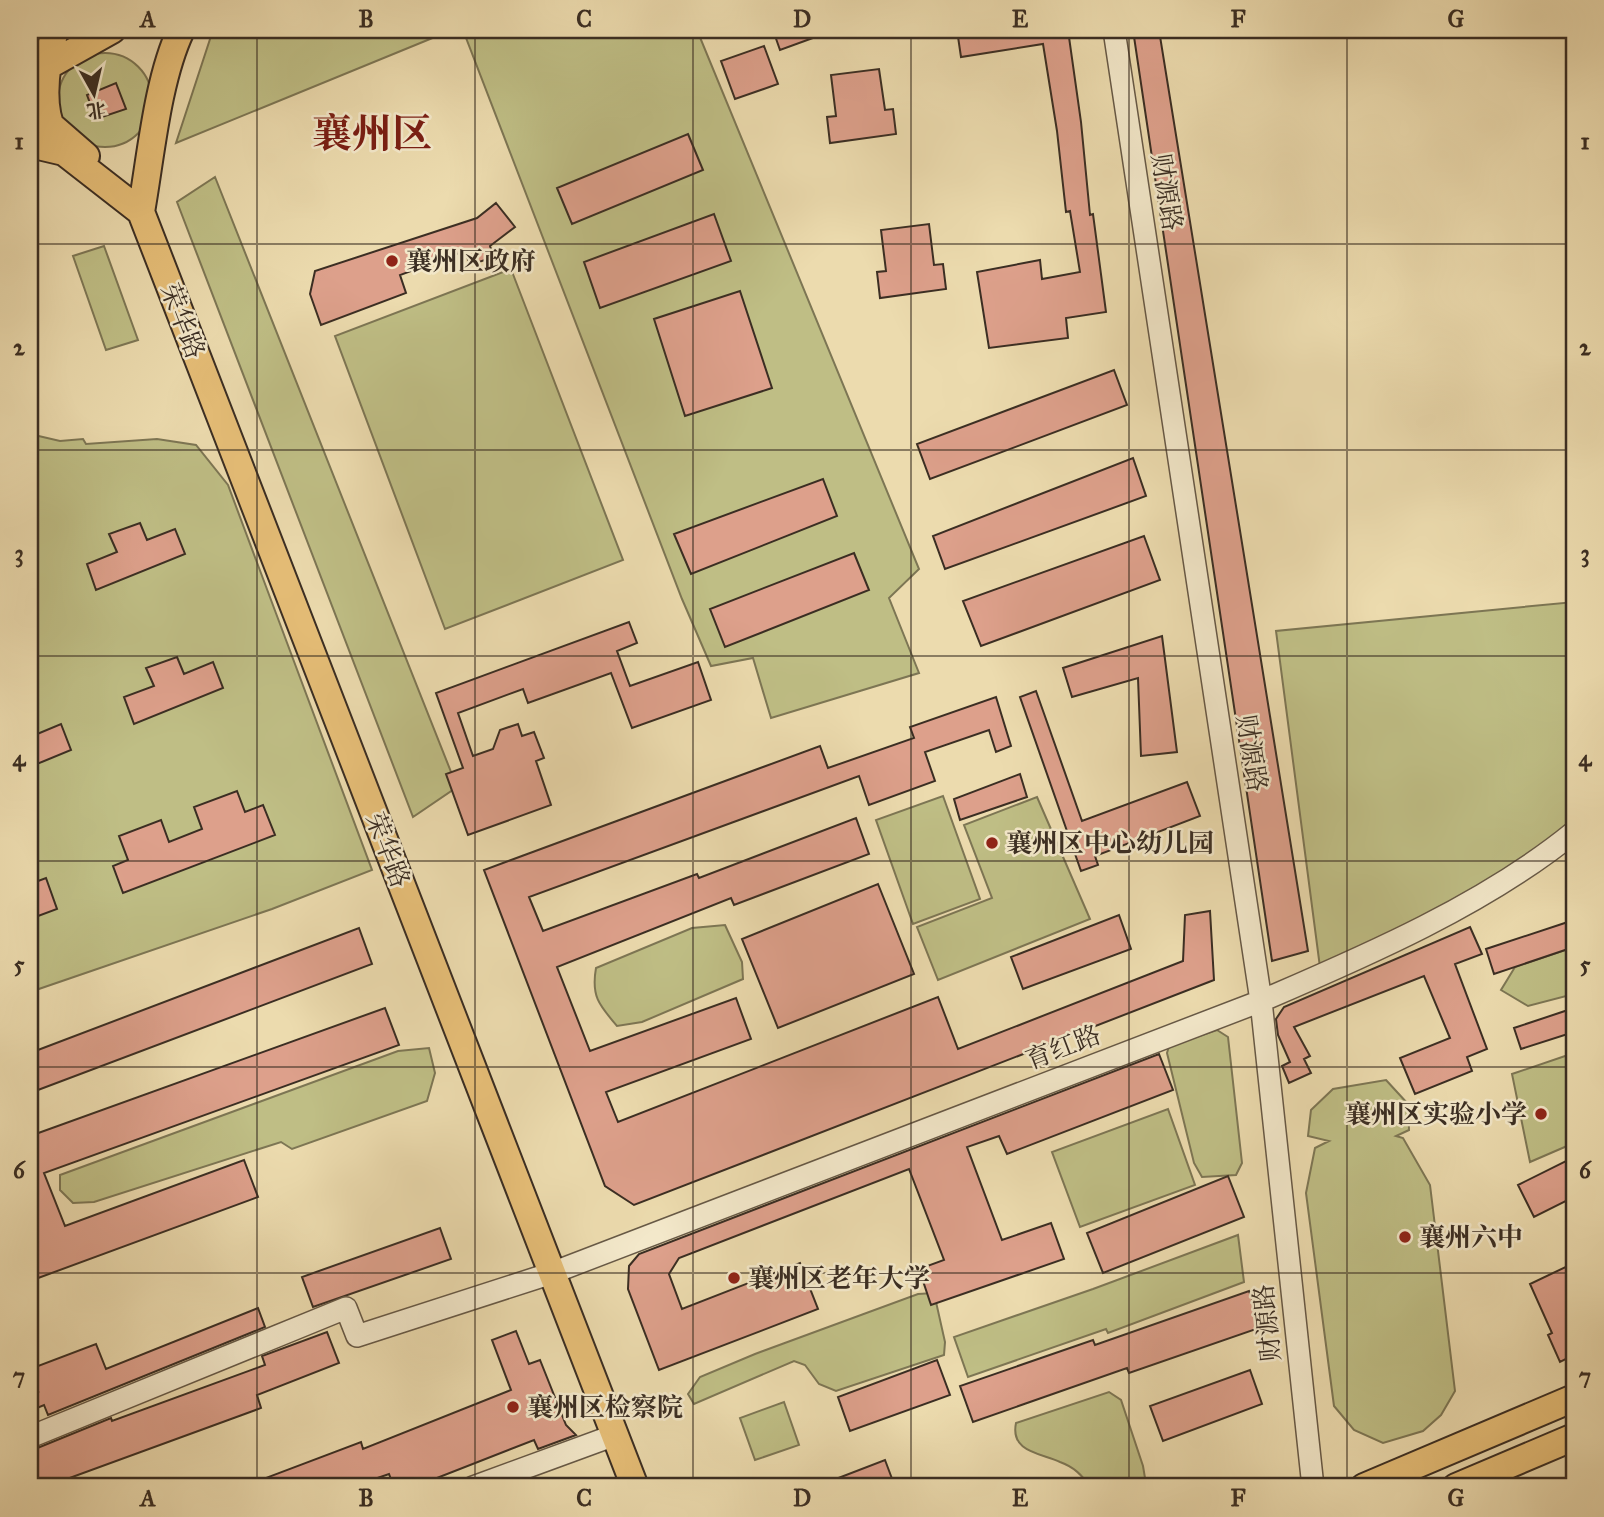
<svg xmlns="http://www.w3.org/2000/svg" width="1604" height="1517" viewBox="0 0 1604 1517" font-family="'IM FELL Great Primer','Noto Serif SC',serif">
<style>
.green{fill:#bfbe85;stroke:#7d7654;stroke-width:2}
.building{fill:#dda08b;stroke:#3b2e23;stroke-width:2}
.lines{fill:none;stroke-linecap:round;stroke-linejoin:round}
.minor-casing{stroke:#675946;stroke-width:24}
.major-casing{stroke:#3b2e23;stroke-width:30}
.minor{stroke:#f3e8ca;stroke-width:21}
.major{stroke:#e6be77;stroke-width:26}
.grid{fill:none;stroke:#3b2e23;stroke-width:2;stroke-opacity:0.55}
.poi-dot{fill:#8f2418;stroke:#f3e8ca;stroke-width:2.5}
.labels{text-anchor:middle;stroke-width:5;stroke-linejoin:round;paint-order:stroke}
.street-label{font-size:26px;fill:#3b2e23;stroke:#f3e8ca}
.poi-label{font-size:26px;font-weight:bold;fill:#3b2e23;stroke:#f3e8ca;text-anchor:start}
.town-label{font-size:40px;font-weight:bold;fill:#7a1f14;stroke:#f3e8ca}
.neatline{fill:none;stroke:#3b2e23;stroke-width:2.5}
.grid-label{font-size:23px;text-anchor:middle;font-weight:bold;fill:#3b2e23}
</style>
<rect width="100%" height="100%" fill="#ecdbae"/>
<filter id="stains"><feTurbulence type="fractalNoise" baseFrequency=".00286" numOctaves="4"/><feColorMatrix values="0 0 0 0 .2 0 0 0 0 .09 0 0 0 0 .02 0 0 0 .5 -.17"/></filter>
<radialGradient id="worn" r=".72"><stop offset=".6" stop-color="#630" stop-opacity="0"/><stop offset="1" stop-color="#630" stop-opacity=".3"/></radialGradient>
<path class="green" d="M 213,30 L 452,30 L 176,143 Z
M 463,30 L 697,30 L 919,569 L 889,598 L 919,673 L 771,718 L 753,658 L 711,666 L 682,599 Z
M58 100a47 47 0 1 1 94 0a47 47 0 1 1-94 0Z
M 215,177 L 457,787 L 413,817 L 177,202 Z
M 104,246 L 138,340 L 106,350 L 73,256 Z
M 511,269 L 623,560 L 445,629 L 335,336 Z
M 30,434 L 60,441 L 83,439 L 86,444 L 157,439 L 196,445 L 228,485 L 372,870 L 272,909 L 30,992 Z
M 1574,602 L 1574,832 L 1321,975 L 1276,631 Z
M 943,796 L 980,899 L 913,924 L 876,820 Z
M 1037,797 L 1090,919 L 938,980 L 917,927 L 992,898 L 964,825 Z
M 725,925 L 742,962 L 743,979 L 642,1022 L 617,1026 C 599,1005 591,996 596,968 L 692,928 Z
M 1574,947 L 1574,994 L 1528,1006 L 1501,990 L 1515,967 Z
M 1217,1030 L 1228,1037 L 1242,1163 L 1236,1175 L 1202,1177 L 1194,1163 L 1167,1053 L 1169,1046 Z
M 429,1048 L 435,1073 L 427,1101 L 292,1149 L 281,1142 L 94,1202 L 73,1203 L 60,1190 L 60,1175 L 398,1051 Z
M 1574,1053 L 1574,1143 L 1530,1162 L 1512,1074 Z
M 1386,1080 L 1408,1104 L 1409,1130 L 1396,1136 L 1403,1138 L 1430,1185 L 1455,1391 L 1441,1415 L 1423,1431 L 1383,1443 L 1354,1430 L 1334,1406 L 1306,1193 L 1315,1148 L 1329,1141 L 1308,1136 L 1311,1110 L 1333,1089 Z
M 1168,1109 L 1195,1185 L 1080,1227 L 1052,1152 Z
M 1238,1235 L 1244,1282 L 1108,1333 L 1106,1329 L 968,1377 L 954,1337 L 1093,1289 Z
M 934,1293 L 945,1342 L 944,1355 L 836,1391 L 819,1384 L 805,1365 L 794,1361 L 694,1404 L 688,1394 L 700,1377 L 755,1354 L 918,1294 Z
M 1109,1392 L 1121,1400 L 1143,1466 L 1145,1478 L 1138,1487 L 1090,1487 C 1082,1475 1074,1467 1060,1462 C 1040,1453 1010,1452 1016,1423 Z
M 784,1402 L 799,1445 L 755,1460 L 740,1418 Z"/>
<path class="building" d="M 773,30 L 831,30 L 832,31 L 780,50 Z
M 957,30 L 1068,30 L 1081,122 L 1090,215 L 1093,214 L 1106,312 L 1066,318 L 1068,338 L 989,348 L 977,272 L 1040,260 L 1042,279 L 1080,272 L 1070,211 L 1066,212 L 1057,131 L 1043,44 L 961,57 Z
M 1133,30 L 1159,30 L 1308,951 L 1272,961 Z
M 764,46 L 778,84 L 735,99 L 721,61 Z
M 879,69 L 885,110 L 893,109 L 896,134 L 830,143 L 827,117 L 836,116 L 831,75 Z
M 116,83 L 126,109 L 96,119 L 87,95 Z
M 688,134 L 703,170 L 572,224 L 557,188 Z
M 496,203 L 515,227 L 490,246 L 494,257 L 470,265 L 465,251 L 400,275 L 406,293 L 321,325 L 310,294 L 315,271 L 477,218 Z
M 714,214 L 731,261 L 600,308 L 584,262 Z
M 929,224 L 934,265 L 943,264 L 946,289 L 880,298 L 877,272 L 886,271 L 881,230 Z
M 740,291 L 772,388 L 685,416 L 654,319 Z
M 1114,370 L 1127,405 L 930,479 L 917,444 Z
M 1133,458 L 1146,496 L 945,569 L 933,536 Z
M 823,479 L 837,516 L 691,574 L 674,534 Z
M 140,523 L 147,540 L 175,529 L 185,554 L 96,590 L 87,564 L 117,552 L 109,534 Z
M 1144,536 L 1160,580 L 981,646 L 963,601 Z
M 854,553 L 869,590 L 725,647 L 710,609 Z
M 629,622 L 637,643 L 617,651 L 630,686 L 698,662 L 711,700 L 632,728 L 611,673 L 528,703 L 523,689 L 458,713 L 473,756 L 493,749 L 500,730 L 518,724 L 522,736 L 534,732 L 544,758 L 536,761 L 551,805 L 468,835 L 446,774 L 463,768 L 436,693 Z
M 1162,636 L 1177,752 L 1141,756 L 1138,678 L 1072,697 L 1063,668 Z
M 177,657 L 184,674 L 213,662 L 223,688 L 134,724 L 124,697 L 154,686 L 146,668 Z
M 1036,691 L 1082,821 L 1187,782 L 1200,816 L 1095,856 L 1098,865 L 1081,871 L 1020,697 Z
M 996,697 L 1011,746 L 996,752 L 989,730 L 925,752 L 935,781 L 869,805 L 859,776 L 529,897 L 543,931 L 697,874 L 699,878 L 856,818 L 869,854 L 734,905 L 731,898 L 557,967 L 590,1051 L 736,998 L 751,1039 L 606,1092 L 618,1122 L 938,997 L 958,1049 L 1183,961 L 1185,915 L 1210,911 L 1214,980 L 634,1205 L 605,1186 L 484,870 L 820,746 L 828,768 L 914,738 L 910,727 Z
M 61,724 L 71,750 L 37,764 L 36,760 L 30,762 L 30,737 Z
M 1020,774 L 1027,797 L 960,820 L 954,799 Z
M 237,791 L 245,812 L 263,805 L 275,835 L 123,893 L 113,866 L 128,860 L 119,836 L 161,820 L 169,842 L 202,829 L 194,807 Z
M 46,878 L 57,909 L 30,919 L 30,884 Z
M 878,884 L 914,974 L 778,1028 L 742,939 Z
M 1119,915 L 1131,949 L 1023,989 L 1011,957 Z
M 1574,920 L 1574,947 L 1494,974 L 1486,949 Z
M 1470,927 L 1482,954 L 1455,964 L 1487,1049 L 1467,1057 L 1472,1071 L 1415,1094 L 1400,1058 L 1450,1038 L 1424,976 L 1294,1027 L 1310,1056 L 1304,1059 L 1311,1073 L 1289,1083 L 1282,1066 L 1290,1062 L 1278,1035 L 1276,1019 L 1284,1007 Z
M 359,928 L 372,964 L 30,1093 L 30,1053 Z
M 385,1008 L 399,1045 L 44,1173 L 65,1226 L 244,1160 L 258,1197 L 30,1281 L 30,1136 Z
M 1574,1008 L 1574,1032 L 1521,1049 L 1514,1028 Z
M 1159,1054 L 1173,1090 L 1007,1154 L 999,1136 L 967,1147 L 1002,1240 L 1051,1223 L 1064,1259 L 931,1305 L 919,1269 L 944,1260 L 909,1169 L 679,1258 L 669,1274 L 682,1309 L 800,1263 L 818,1309 L 659,1370 L 628,1289 L 629,1266 L 639,1254 Z
M 1574,1157 L 1574,1197 L 1534,1217 L 1518,1185 Z
M 1228,1176 L 1244,1217 L 1103,1273 L 1087,1233 Z
M 440,1228 L 451,1259 L 313,1307 L 302,1277 Z
M 1574,1263 L 1574,1355 L 1560,1362 L 1548,1335 L 1552,1333 L 1530,1284 Z
M 1249,1291 L 1262,1327 L 1129,1373 L 1127,1368 L 973,1422 L 960,1386 L 1093,1340 L 1095,1345 Z
M 258,1308 L 265,1327 L 48,1415 L 44,1405 L 30,1411 L 30,1389 L 38,1391 L 30,1369 L 96,1344 L 106,1369 Z
M 516,1331 L 529,1364 L 540,1360 L 566,1425 L 576,1435 L 538,1449 L 534,1440 L 414,1487 L 394,1487 L 389,1474 L 351,1487 L 242,1487 L 361,1442 L 363,1449 L 511,1390 L 492,1340 Z
M 327,1332 L 339,1363 L 257,1395 L 261,1408 L 45,1487 L 30,1487 L 30,1451 L 111,1418 L 112,1421 L 265,1365 L 262,1356 Z
M 937,1360 L 950,1395 L 850,1431 L 838,1397 Z
M 1250,1370 L 1262,1404 L 1163,1441 L 1150,1406 Z
M 885,1460 L 894,1484 L 884,1487 L 815,1487 Z"/>
<g class="lines">
<defs>
<path id="minor" d="M 1114,30 L 1261,1001 L 1313,1487
M 30,1437 L 346,1308 L 357,1336 L 552,1273 L 1261,1001 C 1366,956 1486,904 1574,832
M 473,1487 L 615,1435"/>
<path id="major" d="M 37,72 L 112,30
M 30,110 L 48,123 L 86,156
M 54,134 C 39,105 47,60 55,30
M 30,144 L 64,152 L 141,212 L 635,1487
M 141,212 C 151,156 157,81 181,30
M 1364,1487 L 1574,1398
M 1456,1487 L 1574,1437"/>
</defs>
<use href="#minor" class="minor-casing"/>
<use href="#major" class="major-casing"/>
<use href="#minor" class="minor"/>
<use href="#major" class="major"/>
</g>
<path class="grid" d="M 257,30 L 257,1487M 475,30 L 475,1487M 693,30 L 693,1487M 911,30 L 911,1487M 1129,30 L 1129,1487M 1347,30 L 1347,1487M 30,244 L 1574,244M 30,450 L 1574,450M 30,656 L 1574,656M 30,861 L 1574,861M 30,1067 L 1574,1067M 30,1273 L 1574,1273"/>
<g class="poi-dot">
<circle cx="392" cy="261" r="7"/>
<circle cx="992" cy="843" r="7"/>
<circle cx="1541" cy="1114" r="7"/>
<circle cx="1405" cy="1237" r="7"/>
<circle cx="734" cy="1278" r="7"/>
<circle cx="513" cy="1407" r="7"/>
</g>
<g class="labels">
<g class="street-label">
<text transform="translate(1167 192) rotate(81)" y="9">财源路</text>
<text transform="translate(183 321) rotate(69)" y="9">荣华路</text>
<text transform="translate(1252 753) rotate(81)" y="9">财源路</text>
<text transform="translate(388 850) rotate(69)" y="9">荣华路</text>
<text transform="translate(1063 1047) rotate(-21)" y="9">育红路</text>
<text transform="translate(1267 1323) rotate(-96)" y="9">财源路</text>
</g>
<g class="poi-label">
<text x="406" y="270">襄州区政府</text>
<text x="1006" y="852">襄州区中心幼儿园</text>
<text x="1527" y="1123" text-anchor="end">襄州区实验小学</text>
<text x="1419" y="1246">襄州六中</text>
<text x="748" y="1287">襄州区老年大学</text>
<text x="527" y="1416">襄州区检察院</text>
</g>
<g class="town-label">
<text x="372" y="147">襄州区</text>
</g>
</g>
<rect width="1604" height="1517" fill="none" stroke="#ecdbae" stroke-width="77"/>
<g transform="translate(94 94) rotate(172)" stroke="#f3e8ca" stroke-width="5" paint-order="stroke">
<path d="M0-5L12 26L0 18L-12 26Z" fill="#3b2e23"/>
<text y="-10" font-size="19" font-weight="bold" text-anchor="middle" fill="#3b2e23">北</text>
</g>
<rect x="38" y="38" width="1528" height="1440" class="neatline"/>
<g class="grid-label">
<text x="148" y="27">A</text>
<text x="366" y="27">B</text>
<text x="584" y="27">C</text>
<text x="802" y="27">D</text>
<text x="1020" y="27">E</text>
<text x="1238" y="27">F</text>
<text x="1456" y="27">G</text>
<text x="19" y="149">1</text>
<text x="1585" y="149">1</text>
<text x="19" y="355">2</text>
<text x="1585" y="355">2</text>
<text x="19" y="561">3</text>
<text x="1585" y="561">3</text>
<text x="19" y="766">4</text>
<text x="1585" y="766">4</text>
<text x="19" y="972">5</text>
<text x="1585" y="972">5</text>
<text x="19" y="1178">6</text>
<text x="1585" y="1178">6</text>
<text x="19" y="1384">7</text>
<text x="1585" y="1384">7</text>
<text x="148" y="1506">A</text>
<text x="366" y="1506">B</text>
<text x="584" y="1506">C</text>
<text x="802" y="1506">D</text>
<text x="1020" y="1506">E</text>
<text x="1238" y="1506">F</text>
<text x="1456" y="1506">G</text>
</g>
<rect width="100%" height="100%" filter="url(#stains)"/>
<rect width="100%" height="100%" fill="url(#worn)"/>
</svg>
